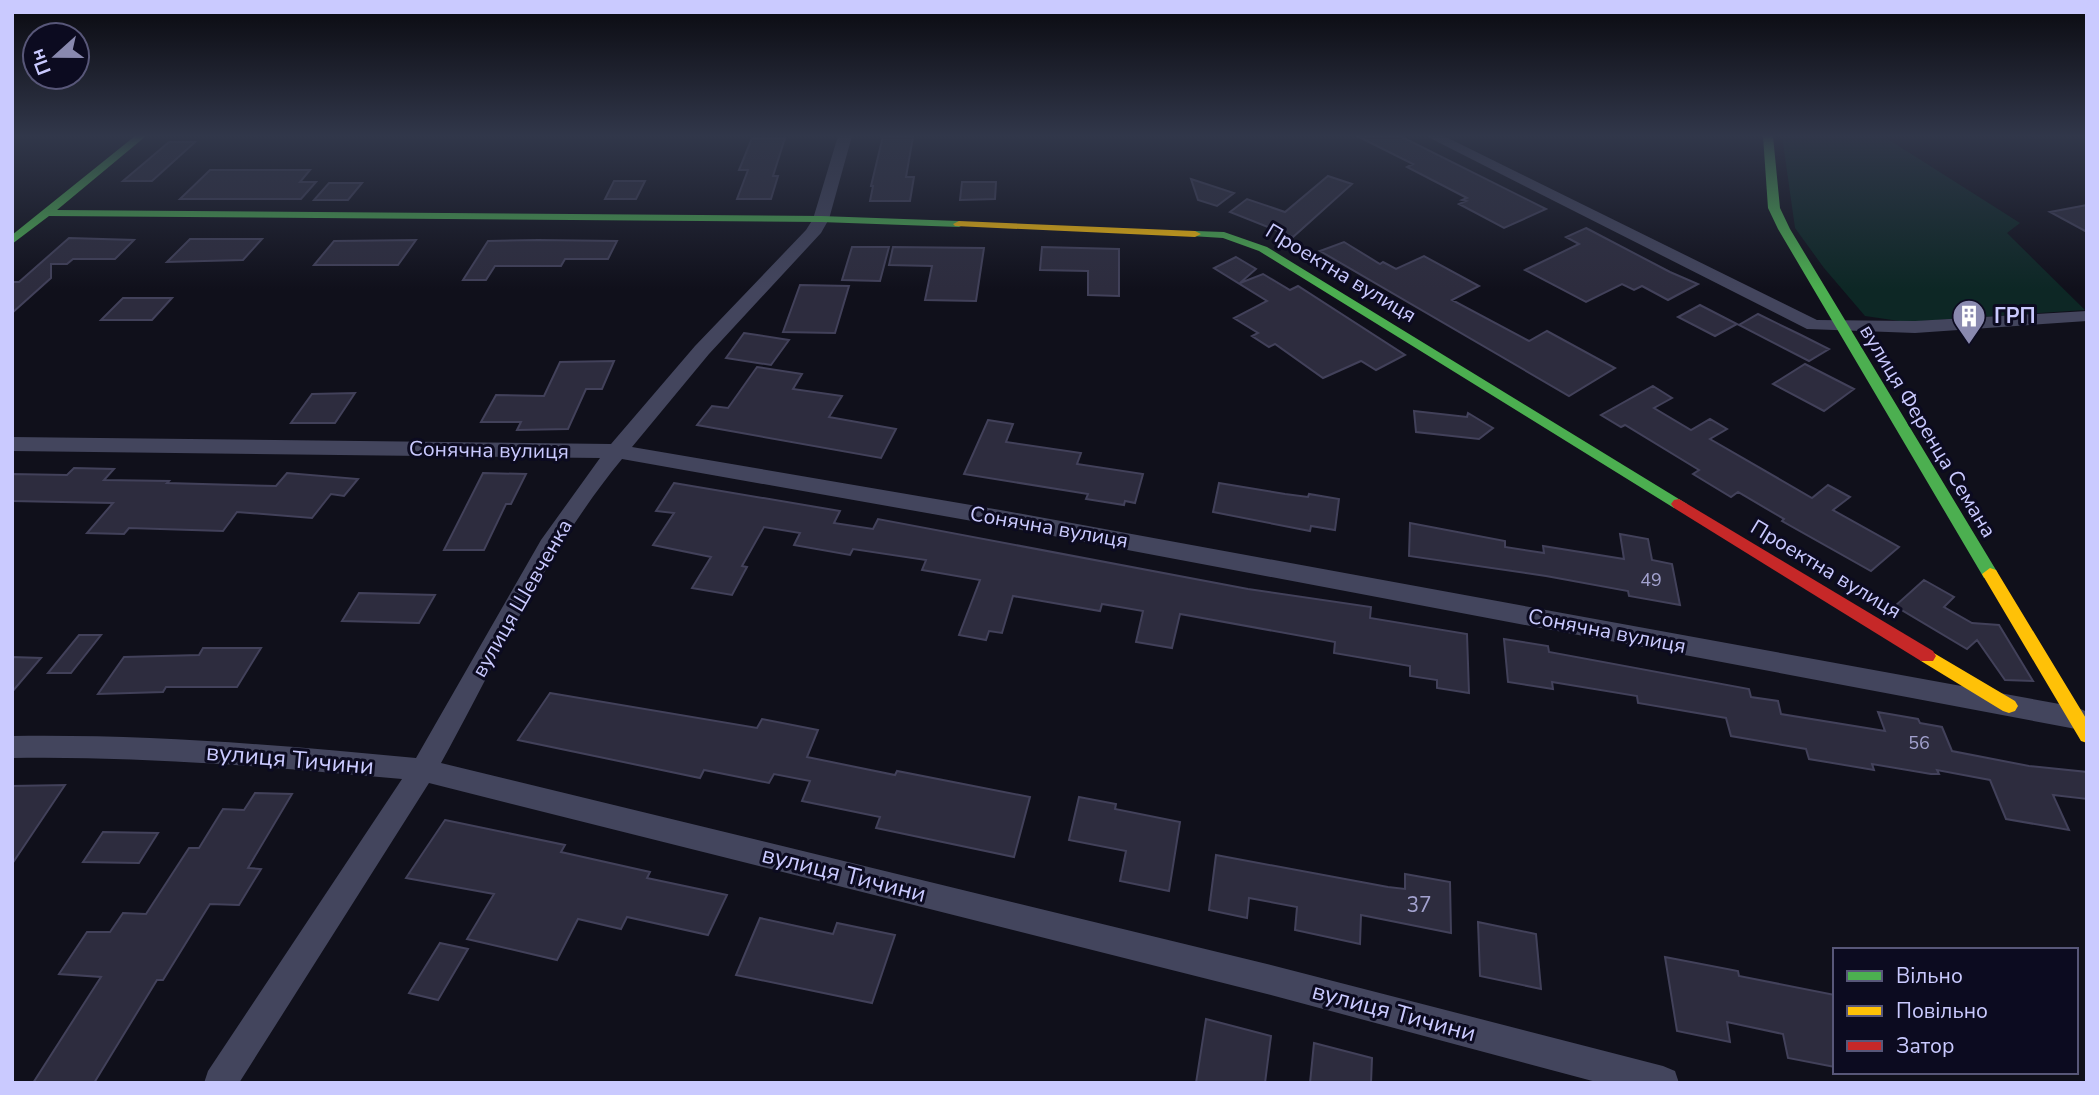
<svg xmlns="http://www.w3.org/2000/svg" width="2099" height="1095" viewBox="0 0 2099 1095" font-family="'Nunito Sans',sans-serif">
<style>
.green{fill:#0d2725}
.building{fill:#2d2c3e;stroke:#42415a;stroke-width:2}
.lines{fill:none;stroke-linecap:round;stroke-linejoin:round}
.street{fill:#43455d;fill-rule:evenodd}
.fast{fill:#4caf50;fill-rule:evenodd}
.slow{fill:#ffc107;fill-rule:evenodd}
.jam{fill:#c62828;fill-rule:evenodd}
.labels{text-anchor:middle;stroke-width:6;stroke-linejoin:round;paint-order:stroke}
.number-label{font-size:18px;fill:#a3a2cf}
.street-label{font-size:21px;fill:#cacaff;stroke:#0c0b20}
.poi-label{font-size:21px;font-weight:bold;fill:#cacaff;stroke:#0c0b20;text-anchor:start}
.near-number-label{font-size:21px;fill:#a3a2cf}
.near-street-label{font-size:24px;fill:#cacaff;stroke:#0c0b20}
</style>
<rect width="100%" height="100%" fill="#10101b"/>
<path class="green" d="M 1782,136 L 1883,136 L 2020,223 L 2007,233 L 2085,310 L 1906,322 L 1865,316 L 1824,268 L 1795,228 Z"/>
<path class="building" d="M 883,136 L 913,137 L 906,177 L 914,177 L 910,201 L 870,201 L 873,186 L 871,186 Z
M 1357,136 L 1400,136 L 1546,209 L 1504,228 L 1459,204 L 1466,201 L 1462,200 L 1467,198 L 1407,167 L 1413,164 Z
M 752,138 L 785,138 L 773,176 L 778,176 L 771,199 L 737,199 L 748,170 L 739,170 Z
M 169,142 L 195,142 L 152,181 L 123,181 Z
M 210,170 L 310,170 L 300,182 L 316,182 L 301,199 L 180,199 Z
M 1328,176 L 1352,184 L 1293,237 L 1230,212 L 1247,199 L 1285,212 Z
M 1191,179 L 1234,193 L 1217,206 L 1198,200 Z
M 614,181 L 645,181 L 636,199 L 605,199 Z
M 962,182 L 996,182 L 995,199 L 960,200 Z
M 329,183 L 362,183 L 348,200 L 314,200 Z
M 2087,205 L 2087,232 L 2050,212 Z
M 1586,228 L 1670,272 L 1698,284 L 1668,300 L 1642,286 L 1634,290 L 1622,284 L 1586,302 L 1525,270 L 1579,244 L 1566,237 Z
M 69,238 L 134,240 L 115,259 L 73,259 L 67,264 L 51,264 L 51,278 L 12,313 L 12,282 L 19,282 Z
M 190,239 L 262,239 L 243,260 L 167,262 Z
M 416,240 L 398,265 L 314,265 L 334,241 Z
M 488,241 L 538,240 L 617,241 L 608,259 L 565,259 L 561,266 L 495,266 L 486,280 L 463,280 Z
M 1344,242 L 1380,264 L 1383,262 L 1396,269 L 1424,256 L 1479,286 L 1452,300 L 1529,341 L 1547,331 L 1615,368 L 1569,396 L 1320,251 Z
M 852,247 L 889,247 L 880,281 L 842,280 Z
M 893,247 L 984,248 L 976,301 L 925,300 L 932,266 L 889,265 Z
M 1042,247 L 1119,249 L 1119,296 L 1088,295 L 1088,271 L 1040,270 Z
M 1236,257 L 1256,269 L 1240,283 L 1263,274 L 1290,290 L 1298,286 L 1405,355 L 1376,370 L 1361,361 L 1323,378 L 1275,344 L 1269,347 L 1252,336 L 1258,333 L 1234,318 L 1267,301 L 1214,268 Z
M 800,285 L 849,286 L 835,333 L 783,332 Z
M 123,298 L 172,298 L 152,320 L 101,320 Z
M 1700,305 L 1737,324 L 1715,336 L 1678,317 Z
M 1758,314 L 1801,335 L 1829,349 L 1809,361 L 1739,325 Z
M 744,333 L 789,340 L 771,365 L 726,358 Z
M 614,361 L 602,389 L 586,389 L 568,429 L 517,430 L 521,422 L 481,422 L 496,395 L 544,396 L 560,362 Z
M 1805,364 L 1854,389 L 1824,411 L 1773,384 Z
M 757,367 L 802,374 L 793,389 L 842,396 L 829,417 L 896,429 L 881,458 L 697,425 L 712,406 L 728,408 Z
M 1653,386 L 1672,398 L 1654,408 L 1691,430 L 1710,419 L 1727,429 L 1710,439 L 1812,498 L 1828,485 L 1850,497 L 1833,510 L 1899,547 L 1871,571 L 1782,521 L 1784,519 L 1738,492 L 1731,497 L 1693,474 L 1699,470 L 1625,425 L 1621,427 L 1601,415 Z
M 355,393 L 335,423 L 291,423 L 312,394 Z
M 1414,411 L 1467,417 L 1468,413 L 1493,428 L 1479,439 L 1416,432 Z
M 988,420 L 1013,424 L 1006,442 L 1081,453 L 1077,464 L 1143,474 L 1135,503 L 1125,501 L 1124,505 L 1086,499 L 1088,494 L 964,474 Z
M 74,468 L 114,469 L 104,480 L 169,481 L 167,483 L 276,486 L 287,473 L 358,479 L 344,496 L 331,494 L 312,518 L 237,512 L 223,531 L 129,528 L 124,534 L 87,533 L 113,503 L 12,501 L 12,474 L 67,475 Z
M 483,473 L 526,474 L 511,504 L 506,504 L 484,550 L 444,550 Z
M 674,483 L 840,511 L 834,523 L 873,529 L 878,519 L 1248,589 L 1371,607 L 1370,618 L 1467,634 L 1469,693 L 1437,688 L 1437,680 L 1410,676 L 1410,666 L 1334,653 L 1335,642 L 1180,614 L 1172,648 L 1136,642 L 1143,611 L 1102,604 L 1100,611 L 1013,596 L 1002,633 L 989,631 L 986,640 L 959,635 L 980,580 L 922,570 L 926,560 L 853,549 L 850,555 L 794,545 L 800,533 L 764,527 L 742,566 L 747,567 L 732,595 L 692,588 L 711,557 L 653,545 L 674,513 L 656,511 Z
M 1219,483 L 1285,494 L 1308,497 L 1309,494 L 1339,499 L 1335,530 L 1311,526 L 1310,531 L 1213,512 Z
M 1410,523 L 1505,541 L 1505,547 L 1544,553 L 1543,546 L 1624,559 L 1620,534 L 1648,539 L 1652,560 L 1672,564 L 1680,605 L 1629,596 L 1628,591 L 1546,576 L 1409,556 Z
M 1924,580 L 1954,597 L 1944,607 L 1972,623 L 1999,625 L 2033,681 L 2005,680 L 1977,640 L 1967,649 L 1895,606 Z
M 359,593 L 435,595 L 419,623 L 342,621 Z
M 79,635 L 101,635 L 71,673 L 48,673 Z
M 1504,639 L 1548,646 L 1549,652 L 1749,689 L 1751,697 L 1778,701 L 1781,714 L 1885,731 L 1878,712 L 1918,719 L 1920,723 L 1942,727 L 1952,751 L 2029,766 L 2087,772 L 2087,799 L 2053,795 L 2069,830 L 2006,819 L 1990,780 L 1937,770 L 1939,774 L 1931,774 L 1872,764 L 1874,770 L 1809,759 L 1806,749 L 1731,736 L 1726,718 L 1638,703 L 1637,696 L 1552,682 L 1553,689 L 1508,682 Z
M 203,648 L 261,648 L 237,687 L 166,687 L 163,692 L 98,694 L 124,657 L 199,655 Z
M 12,657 L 41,658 L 12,692 Z
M 550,693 L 757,728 L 762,719 L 818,730 L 807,757 L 895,775 L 897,771 L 1030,797 L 1014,857 L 876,828 L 880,817 L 802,801 L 810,781 L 774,774 L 769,783 L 704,770 L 700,778 L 518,740 Z
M 65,785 L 12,864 L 12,786 Z
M 255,793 L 292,794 L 248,868 L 261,869 L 239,905 L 210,904 L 163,980 L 157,980 L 94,1083 L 33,1083 L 101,977 L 59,974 L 87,932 L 110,932 L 123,913 L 146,914 L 189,848 L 199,848 L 223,809 L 244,810 Z
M 1079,797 L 1116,804 L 1115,809 L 1180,822 L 1169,891 L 1120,881 L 1126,851 L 1069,840 Z
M 445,820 L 565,845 L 561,852 L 650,872 L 647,878 L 727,895 L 708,935 L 627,917 L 621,929 L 578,919 L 557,960 L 467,939 L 494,894 L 406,878 Z
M 103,832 L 158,833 L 139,863 L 83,862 Z
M 1216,855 L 1388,887 L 1405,889 L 1405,874 L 1450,882 L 1451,933 L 1361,915 L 1360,944 L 1295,930 L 1297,907 L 1249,898 L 1247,918 L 1209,910 Z
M 760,918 L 833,934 L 837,923 L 895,935 L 872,1003 L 736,975 Z
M 1478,922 L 1536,934 L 1541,989 L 1480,976 Z
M 440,943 L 468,949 L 438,1000 L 409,993 Z
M 1665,957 L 1738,971 L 1739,976 L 1835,995 L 1835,1067 L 1788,1058 L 1783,1034 L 1727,1022 L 1730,1042 L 1677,1031 Z
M 1206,1019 L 1271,1036 L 1265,1083 L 1196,1083 Z
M 1314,1043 L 1372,1058 L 1371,1083 L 1310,1083 Z"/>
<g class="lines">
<path class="street" d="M 838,136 L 852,136 L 829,219 L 821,233 L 709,354 L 632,447 L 1006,511 L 2076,707 L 2085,711 L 2087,722 L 2076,729 L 1006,527 L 622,459 C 549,547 496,663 441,763 L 1267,964 L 1663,1066 L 1675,1071 L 1679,1083 L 1600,1083 L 1267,994 L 429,783 L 239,1083 L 204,1083 L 208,1071 L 402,779 C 272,767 143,756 12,758 L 12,736 C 147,734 281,745 416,758 L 541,540 L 600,458 L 12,451 L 12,437 L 611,444 L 695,346 L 806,230 L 813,219 Z
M 1426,136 L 1444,136 L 1817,320 L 1915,321 L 2087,311 L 2087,321 L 1915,333 L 1807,329 Z"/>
<path class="fast" d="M 135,136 L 146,136 L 57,210 L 821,216 L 959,221 L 965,224 L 959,227 L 821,222 L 49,216 L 12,244 L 12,235 Z
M 1763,136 L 1773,136 L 1780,208 L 1790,229 L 1996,570 L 1998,574 L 1996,578 L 1984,578 L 1778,229 L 1768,208 Z
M 1195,231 L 1224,232 L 1267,247 L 1687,504 L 1684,508 L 1674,508 L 1259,251 L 1223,238 L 1191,236 L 1191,232 Z"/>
<path class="slow" d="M 959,221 L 1195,231 L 1201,234 L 1195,237 L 955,226 L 953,224 Z
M 1990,568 L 1996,570 L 2087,720 L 2087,743 L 2081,741 L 1982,574 Z
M 1927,649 L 2015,701 L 2018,706 L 2015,711 L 2009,713 L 2003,711 L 1921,661 L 1918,656 L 1921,651 Z"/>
<path class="jam" d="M 1679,499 L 1933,651 L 1936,656 L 1933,661 L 1921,661 L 1674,508 L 1671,504 L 1674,500 Z"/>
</g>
<linearGradient id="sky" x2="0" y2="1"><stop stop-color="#09090f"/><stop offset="0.47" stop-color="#31374a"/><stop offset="1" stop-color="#31374a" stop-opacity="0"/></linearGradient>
<rect width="2099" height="289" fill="url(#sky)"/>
<defs>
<symbol id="building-pin" viewBox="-11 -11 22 30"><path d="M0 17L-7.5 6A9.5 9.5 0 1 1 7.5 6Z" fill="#8989af" stroke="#0c0b20"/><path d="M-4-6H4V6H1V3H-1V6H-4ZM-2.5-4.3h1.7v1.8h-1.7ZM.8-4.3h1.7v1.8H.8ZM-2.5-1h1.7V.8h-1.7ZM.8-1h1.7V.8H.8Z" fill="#fff"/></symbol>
</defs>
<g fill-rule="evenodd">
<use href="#building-pin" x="1950" y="297" width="38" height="52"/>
</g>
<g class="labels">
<g class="number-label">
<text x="1651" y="586">49</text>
<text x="1919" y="749">56</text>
</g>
<g class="street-label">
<text transform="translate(1341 273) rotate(31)" y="7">Проектна вулиця</text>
<text transform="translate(1928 431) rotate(59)" y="7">вулиця Ференца Семана</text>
<text transform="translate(489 450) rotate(1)" y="7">Сонячна вулиця</text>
<text transform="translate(1049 527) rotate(10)" y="7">Сонячна вулиця</text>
<text transform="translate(1826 569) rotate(31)" y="7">Проектна вулиця</text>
<text transform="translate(522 598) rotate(-60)" y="7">вулиця Шевченка</text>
<text transform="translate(1607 631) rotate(11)" y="7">Сонячна вулиця</text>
</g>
<g class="poi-label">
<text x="1994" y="323">ГРП</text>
</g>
<g class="near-number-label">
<text x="1419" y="912">37</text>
</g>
<g class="near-street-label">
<text transform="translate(290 759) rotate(5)" y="8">вулиця Тичини</text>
<text transform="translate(844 874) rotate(14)" y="8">вулиця Тичини</text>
<text transform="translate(1394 1012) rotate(15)" y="8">вулиця Тичини</text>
</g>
</g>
<rect width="2099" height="1095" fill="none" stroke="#cacaff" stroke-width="28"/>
<rect x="1833" y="948" width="245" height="126" fill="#0c0b20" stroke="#585779" stroke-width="2"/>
<rect x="1847" y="971" width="35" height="10" fill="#4caf50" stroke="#585779" stroke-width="2"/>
<text x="1896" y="983" font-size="21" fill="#cacaff">Вільно</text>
<rect x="1847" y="1006" width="35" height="10" fill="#ffc107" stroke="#585779" stroke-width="2"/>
<text x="1896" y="1018" font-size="21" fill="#cacaff">Повільно</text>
<rect x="1847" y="1041" width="35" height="10" fill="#c62828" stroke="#585779" stroke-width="2"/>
<text x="1896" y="1053" font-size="21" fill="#cacaff">Затор</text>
<g transform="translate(56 56) rotate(249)"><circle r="33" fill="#0c0b20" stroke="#585779" stroke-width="2"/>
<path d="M0-5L12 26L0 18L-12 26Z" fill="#8989af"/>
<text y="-10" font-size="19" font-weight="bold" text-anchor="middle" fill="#cacaff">Пн</text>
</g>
</svg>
